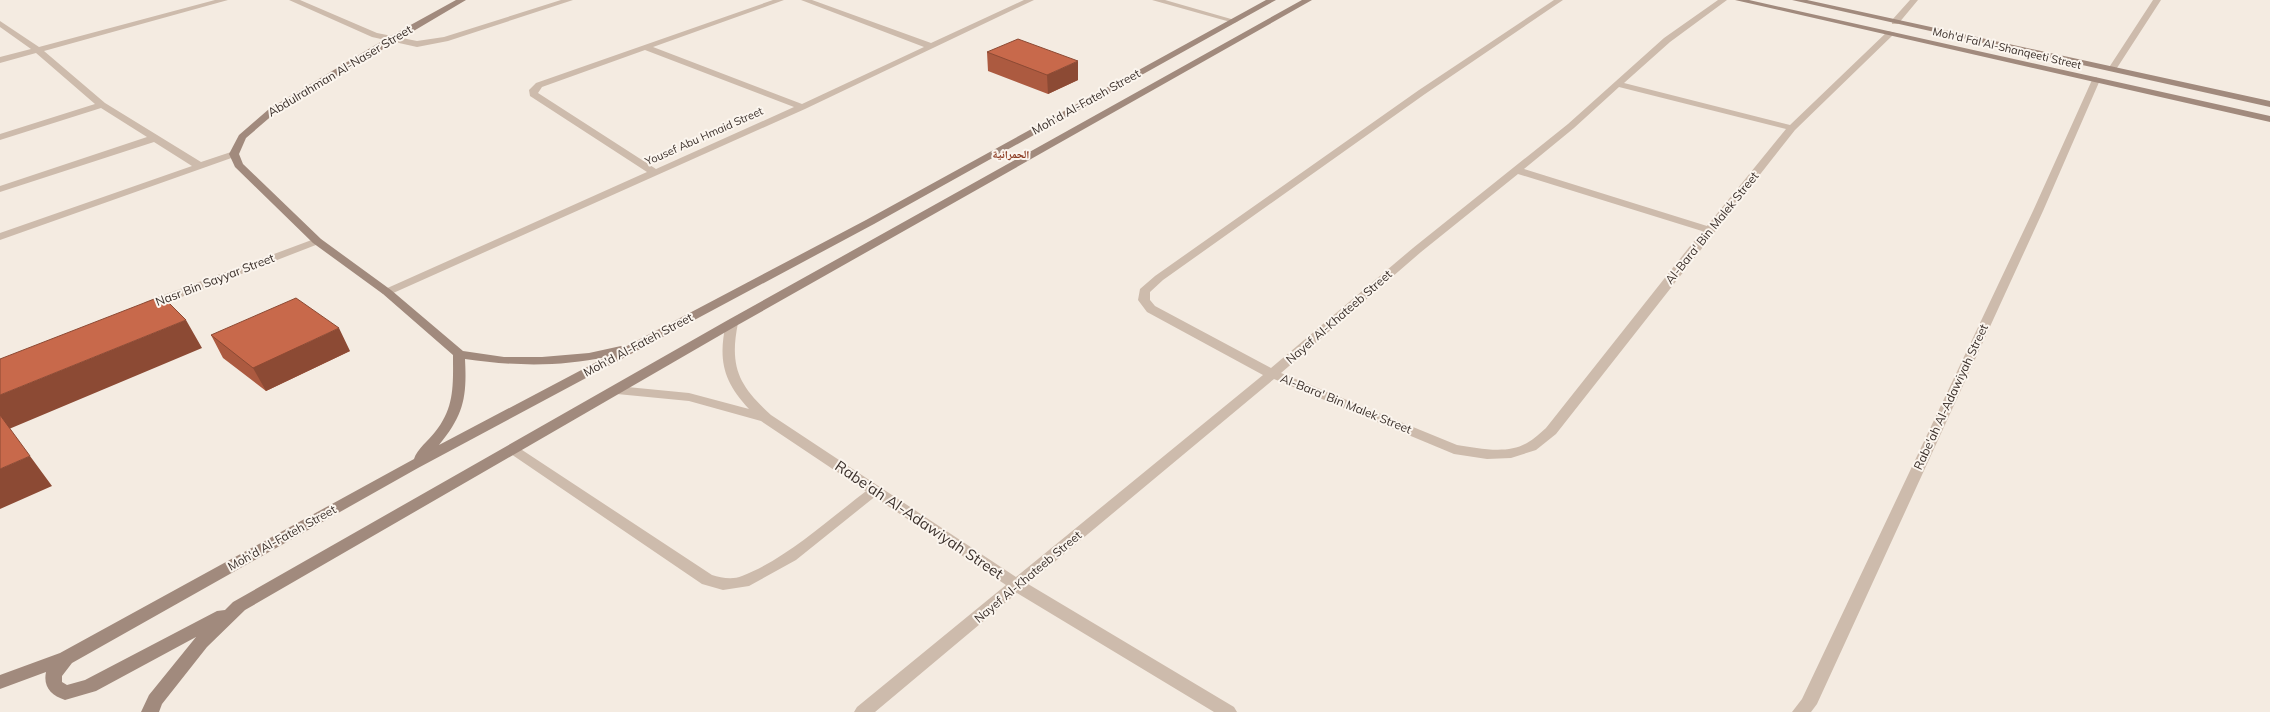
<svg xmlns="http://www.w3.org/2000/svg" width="2270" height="712" viewBox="0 0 2270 712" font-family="Mulish,'Noto Naskh Arabic',sans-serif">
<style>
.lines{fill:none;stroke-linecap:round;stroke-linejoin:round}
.lane{fill:#cdbbac;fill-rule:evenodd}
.street{fill:#cdbbac;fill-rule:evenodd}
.secondary{fill:#a18a7d;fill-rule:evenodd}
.wall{fill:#ac5a40}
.shaded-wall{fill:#8c4a34}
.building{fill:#c8694b;stroke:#8c4a34}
.labels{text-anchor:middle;stroke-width:4;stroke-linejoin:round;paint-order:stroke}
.far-street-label{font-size:11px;fill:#3b302b;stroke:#fbf5ee}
.far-neighbourhood-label{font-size:11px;font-weight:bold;fill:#8c3b22;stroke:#fbf5ee}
.street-label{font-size:12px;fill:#3b302b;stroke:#fbf5ee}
.near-street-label{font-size:15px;fill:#3b302b;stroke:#fbf5ee}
</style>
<rect width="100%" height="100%" fill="#f4ebe1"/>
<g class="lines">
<path class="lane" d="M 1910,0 L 1918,0 L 1898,24 L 1892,24 L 1892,20 Z
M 513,444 L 712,575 C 721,578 733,580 742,576 C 785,560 833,516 870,488 L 880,488 L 882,491 L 796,560 L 749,586 L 723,590 L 702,584 L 508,452 L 506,449 L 508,446 Z"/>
<path class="street" d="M 215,0 L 228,0 L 44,51 L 105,103 L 201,162 L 234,151 L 239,154 L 237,156 L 0,240 L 0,233 L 192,166 L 154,142 L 0,192 L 0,186 L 147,137 L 101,108 L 0,140 L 0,134 L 95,104 L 36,53 L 0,63 L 0,57 L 31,49 L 0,27 L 0,21 L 39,47 Z
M 289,0 L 300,0 L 377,33 L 417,41 L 444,37 L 561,0 L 573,0 L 448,41 L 417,47 L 372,37 Z
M 773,0 L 784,0 L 653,47 L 802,104 L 924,47 L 801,0 L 812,0 L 931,43 L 1024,0 L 1034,0 L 805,109 L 391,294 L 383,294 L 381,292 L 383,290 L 647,172 L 530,96 L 529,90 L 536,83 ZM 645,50 L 794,107 L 656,169 L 538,93 L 542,87 Z
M 1152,0 L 1165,0 L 1238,21 L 1234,23 Z
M 1554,0 L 1563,0 L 1425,94 L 1163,280 L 1150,292 L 1150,300 L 1155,306 L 1271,368 L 1413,248 L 1568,124 L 1664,38 L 1718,0 L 1727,0 L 1670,42 L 1624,83 L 1790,125 L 1888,31 L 1895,33 L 1795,130 L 1556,434 L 1536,450 L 1511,458 L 1487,459 L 1454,454 L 1274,379 L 1028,584 L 1234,707 L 1237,712 L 1214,712 L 1017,593 L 875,712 L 854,712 L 857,707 L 1006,585 L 761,421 L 689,401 L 617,394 L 611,390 L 617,386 L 689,393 L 749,409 C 723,381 718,360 726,323 L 732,319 L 736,320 L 738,323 C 729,367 739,386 771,415 L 1016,577 L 1263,375 L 1147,312 L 1138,300 L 1140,289 L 1155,276 L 1419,90 ZM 1619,87 L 1786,129 L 1707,226 L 1524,169 L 1574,128 ZM 1518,174 L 1702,231 L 1546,428 C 1540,433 1534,439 1527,443 C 1507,455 1478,448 1457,445 L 1281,373 L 1421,252 Z
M 2153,0 L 2161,0 L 2115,71 L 2109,71 L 2108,69 Z
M 2096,77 L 2100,80 L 2043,211 L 1817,704 L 1811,712 L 1792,712 L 1802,699 L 2033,211 L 2092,80 Z
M 317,238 L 321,239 L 322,241 L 321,243 L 153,308 L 149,309 L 143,305 L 145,302 Z"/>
<path class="secondary" d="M 456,0 L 466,0 L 275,113 L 246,138 L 239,154 L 243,164 L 321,239 L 391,290 L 463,351 L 504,357 L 542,357 L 589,353 L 621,346 L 625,347 L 866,220 L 1266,0 L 1276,0 L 874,224 L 418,468 L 72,663 L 62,676 L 62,682 L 67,685 L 85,680 L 217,611 L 225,610 L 233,602 L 728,320 L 1302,0 L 1312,0 L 736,326 L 245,610 L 207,647 L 162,704 L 159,712 L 141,712 L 149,695 L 196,637 L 96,691 L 65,700 C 51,695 43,687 46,672 L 0,689 L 0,675 L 60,653 L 414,459 C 417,449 429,440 435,432 C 455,408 453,384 453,355 L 383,294 L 313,243 L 235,167 L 229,154 L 239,135 L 269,109 L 387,38 ZM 606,357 L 439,445 C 464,415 467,397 465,359 C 512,366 560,367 606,357 Z
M 1735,0 L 1749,0 L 2270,116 L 2270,122 Z
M 1792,0 L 1807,0 L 2270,101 L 2270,107 Z"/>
</g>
<path class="wall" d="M 987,52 L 1078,80 L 1048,94 L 988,71 Z
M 211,335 L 350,351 L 266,391 L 223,358 Z"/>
<path class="shaded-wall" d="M 1078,61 L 1078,80 L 1048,94 L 1047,75 Z
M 186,320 L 202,348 L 9,429 L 0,416 L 0,395 Z
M 339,328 L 350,351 L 266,391 L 253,368 Z
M 30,456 L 52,486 L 0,509 L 0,469 Z"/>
<path class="building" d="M 1018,39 L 1078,61 L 1047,75 L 987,52 Z
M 162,296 L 186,320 L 0,395 L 0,359 Z
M 296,298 L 339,328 L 253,368 L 211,335 Z
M 0,415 L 30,456 L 0,469 Z"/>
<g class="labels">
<g class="far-street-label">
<text transform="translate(2007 48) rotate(13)" y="4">Moh'd Fal Al-Shanqeeti Street</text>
<text transform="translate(704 136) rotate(-24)" y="4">Yousef Abu Hmaid Street</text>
</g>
<g class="far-neighbourhood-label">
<text x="1011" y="158">الحمرانية</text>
</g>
<g class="street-label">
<text transform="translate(340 71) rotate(-31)" y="4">Abdulrahman Al-Naser Street</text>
<text transform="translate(1086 102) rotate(-29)" y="4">Moh'd Al-Fateh Street</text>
<text transform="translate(1712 228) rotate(-51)" y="4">Al-Bara' Bin Malek Street</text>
<text transform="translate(215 280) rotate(-21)" y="4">Nasr Bin Sayyar Street</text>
<text transform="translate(1339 317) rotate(-41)" y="4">Nayef Al-Khateeb Street</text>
<text transform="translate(638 345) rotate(-28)" y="4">Moh'd Al-Fateh Street</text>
<text transform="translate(1951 397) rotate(-65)" y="4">Rabe'ah Al-Adawiyah Street</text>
<text transform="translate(1346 404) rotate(22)" y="4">Al-Bara' Bin Malek Street</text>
<text transform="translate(282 538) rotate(-29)" y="4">Moh'd Al-Fateh Street</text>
<text transform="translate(1028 577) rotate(-40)" y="4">Nayef Al-Khateeb Street</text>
</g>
<g class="near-street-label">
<text transform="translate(919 520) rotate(34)" y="5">Rabe'ah Al-Adawiyah Street</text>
</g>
</g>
</svg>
